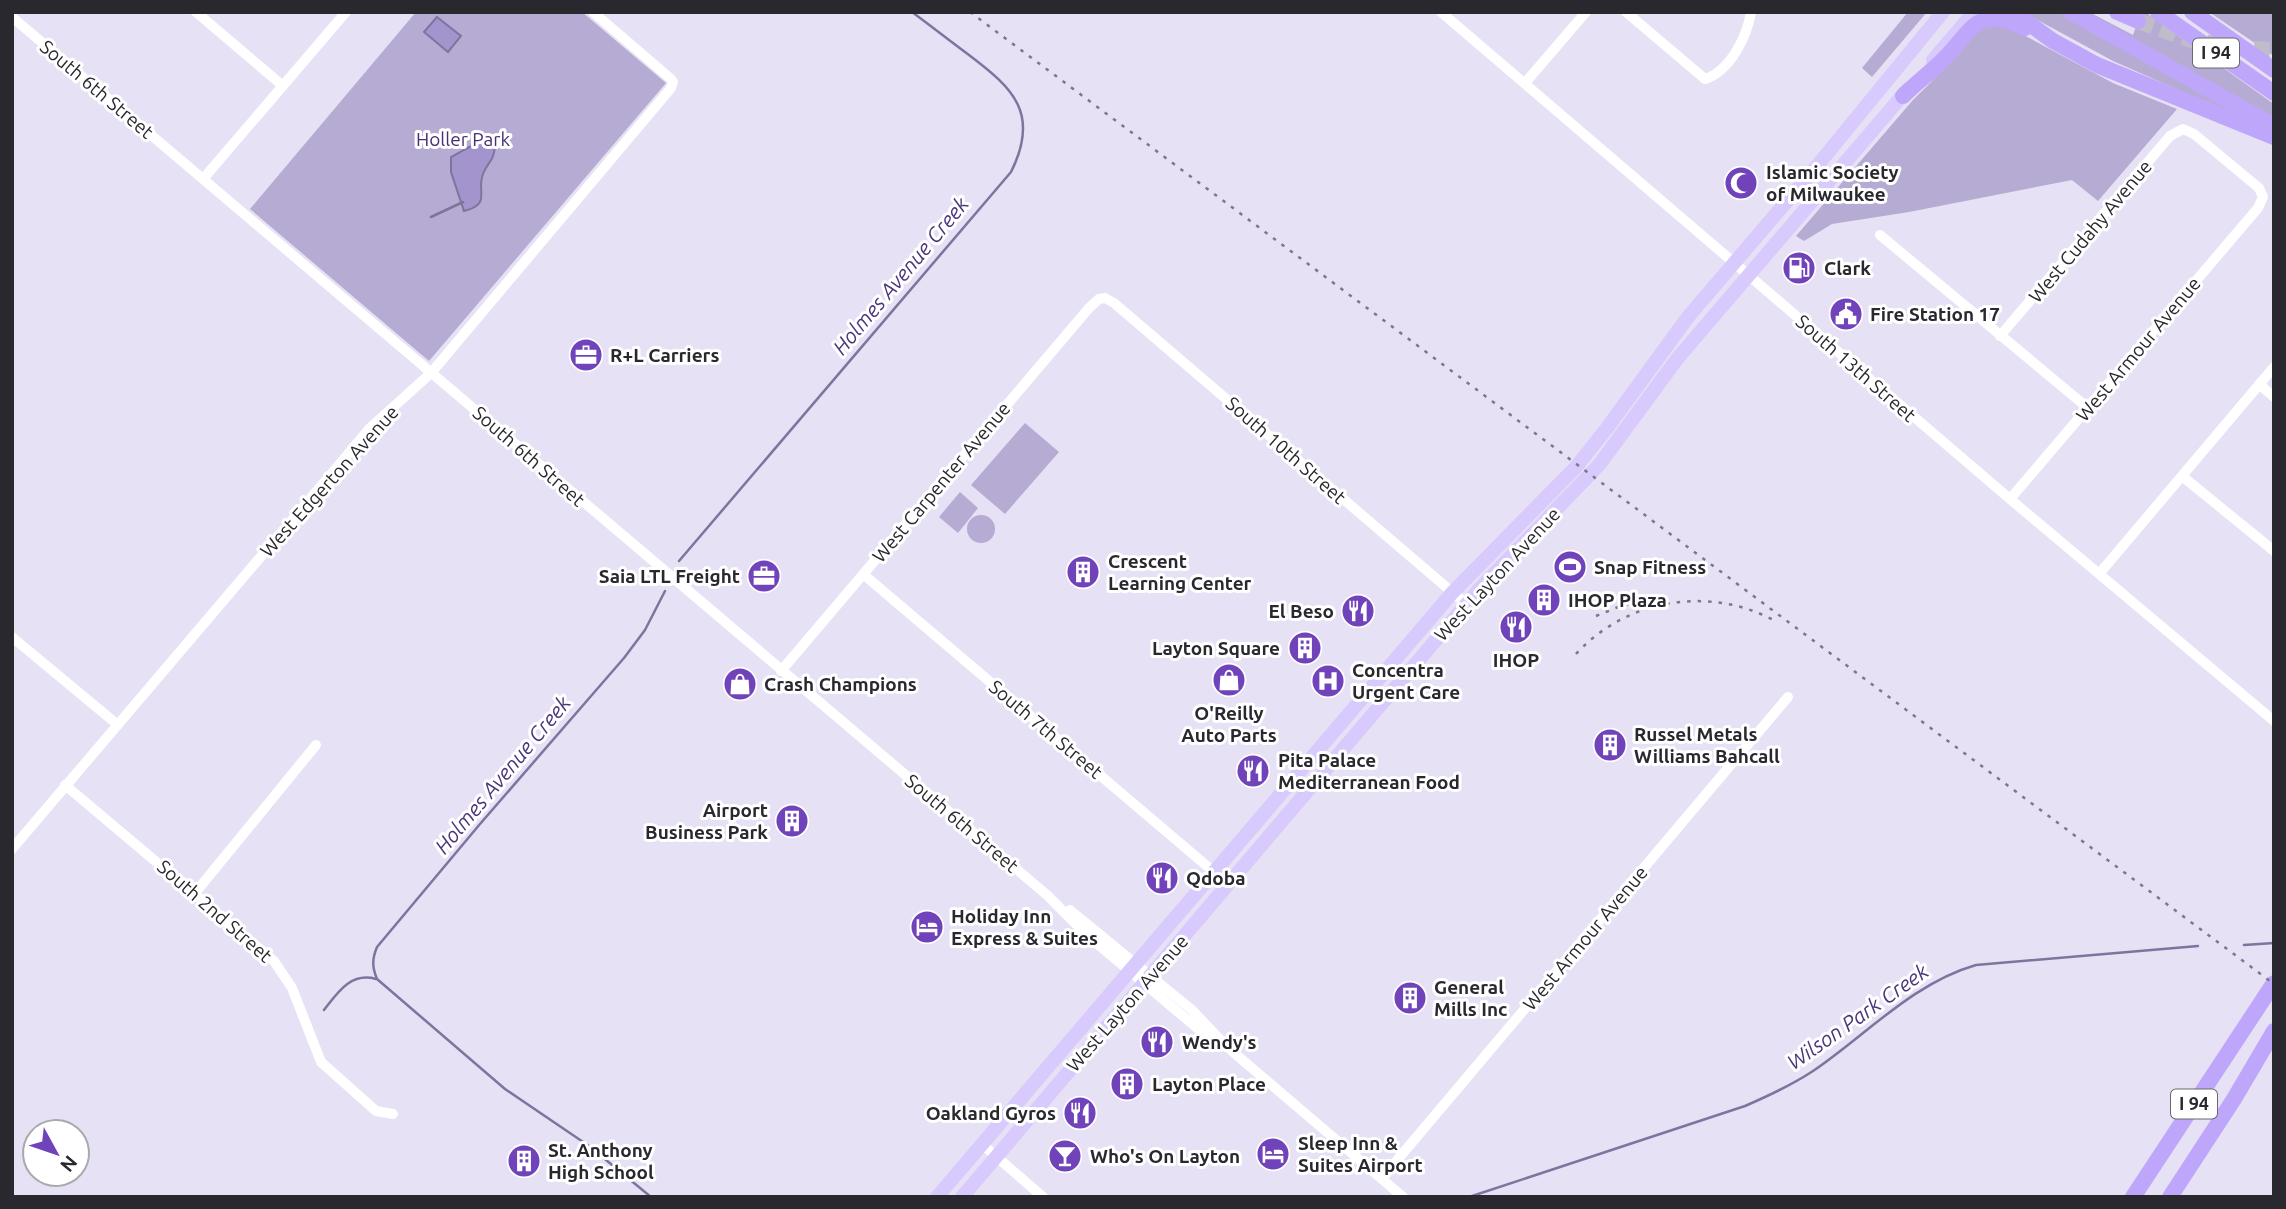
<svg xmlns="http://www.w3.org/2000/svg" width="2286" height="1209" viewBox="0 0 2286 1209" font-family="Ubuntu,sans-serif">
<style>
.green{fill:#b6acd3}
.water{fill:#a494ce;stroke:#7f749e;stroke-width:2}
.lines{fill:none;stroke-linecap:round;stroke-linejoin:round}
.stream{stroke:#7f749e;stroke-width:2.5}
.highway-tunnel{stroke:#c0bccc;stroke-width:16;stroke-dasharray:16 8;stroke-linecap:butt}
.minor{stroke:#fff;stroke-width:10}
.major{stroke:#d8cafc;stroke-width:14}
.highway{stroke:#bea6fa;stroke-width:16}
.rail{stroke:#7c7985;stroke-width:2.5;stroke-dasharray:3.5 7;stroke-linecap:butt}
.labels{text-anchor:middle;stroke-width:6;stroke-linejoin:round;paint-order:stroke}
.shield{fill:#fff;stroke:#69686d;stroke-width:2}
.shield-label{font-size:18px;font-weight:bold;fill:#29282e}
.street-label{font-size:19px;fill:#29282e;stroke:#fff}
.park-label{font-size:19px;fill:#482f75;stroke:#fff}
.poi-label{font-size:19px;font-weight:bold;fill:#29282e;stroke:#fff;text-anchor:start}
.water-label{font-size:21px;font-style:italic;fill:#4d347b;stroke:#fff}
</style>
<rect width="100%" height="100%" fill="#e6e1f4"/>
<path class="green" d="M 416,12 L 582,12 L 666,83 L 429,361 L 250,209 Z
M 1908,12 L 1927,12 L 1872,77 L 1862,68 Z
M 2023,12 L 2060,12 L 2251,122 L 2113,61 Z
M 2081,12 L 2089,12 L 2133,35 L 2141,12 L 2145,12 L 2274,104 L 2274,119 Z
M 2209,12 L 2274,12 L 2274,56 Z
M 1982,24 L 2009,27 L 2113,83 L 2177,109 L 2098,201 L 2072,180 L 1909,212 L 1832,224 L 1804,241 L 1796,236 L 1913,100 L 1950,63 Z
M 1025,423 L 1059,452 L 1005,514 L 971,485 Z
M 960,492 L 978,508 L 958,533 L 939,517 Z
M967 529a14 14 0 1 1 28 0a14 14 0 1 1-28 0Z"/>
<path class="water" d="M 437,17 L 461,36 L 448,52 L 424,32 Z
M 480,141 L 489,141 L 495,147 C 493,163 488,161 483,174 C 476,192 492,204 464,211 L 451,172 L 451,157 Z"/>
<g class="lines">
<path class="stream" d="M 431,217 L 463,202
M 679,561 L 1011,172 C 1040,114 1014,89 969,55 C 950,41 931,26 912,12
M 2244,945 L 2274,943
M 324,1010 C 338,992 351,972 376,979
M 651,1197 L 589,1146 L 505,1089 L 377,979 C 372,967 372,959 377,947 L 480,824 L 624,658 L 645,630 L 665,591
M 1469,1197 L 1745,1106 C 1768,1096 1792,1085 1813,1071 C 1866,1035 1913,983 1976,965 L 2198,946"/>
<path class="highway-tunnel" d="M 2138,21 L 2191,40 L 2237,48 L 2274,50"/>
<path class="minor" d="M 196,12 L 283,86
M 1441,12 L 2010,499 L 2274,721
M 1626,12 L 1705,79 C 1730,71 1747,37 1751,12
M 12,17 L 1047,895 L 1088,936 L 1203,1033 L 1226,1046
M 1525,83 L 1586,12
M 203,179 L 346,12
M 1880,235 L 2088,408
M 2000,336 L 2170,136 L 2183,129 L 2194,134 L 2259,188 L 2263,197 L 2258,208 L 2010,499
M 2259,384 L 2274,397
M 2182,476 L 2274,551
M 863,574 L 1214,872 L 1227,886
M 2099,574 L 2274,367
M 12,637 L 118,725
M 781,671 L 1089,308 L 1099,299 L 1105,298 L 1114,303 L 1466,604
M 65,785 L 274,961 L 292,988 L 321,1062 L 376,1111 L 393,1114
M 12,849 L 338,466 L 369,429 L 431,373 L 671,88 L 673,82 L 671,79 L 593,12
M 195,893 L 316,745
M 1070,910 L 1192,1010 L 1226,1046 L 1403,1197
M 983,1145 L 1043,1197
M 1382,1178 L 1788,697"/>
<path class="major" d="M 1933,60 L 1974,12
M 937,1197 L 1452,593 L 1576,467 L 1607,428 L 1688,317 L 1817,166 L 1943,12
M 962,1197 L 1481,587 L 1599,465 L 1677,359 L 1908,89"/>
<path class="highway" d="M 2013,12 L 2053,41 L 2097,65 L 2274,137
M 2071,12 L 2274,126
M 2117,12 L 2138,21
M 2158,12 L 2274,93
M 2192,12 L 2274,70
M 1903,96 C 1916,83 1931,72 1944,59 C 1974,28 1977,5 2025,28
M 2133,1197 L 2274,983
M 2170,1197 L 2234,1099 L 2274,1031"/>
<path class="rail" d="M 970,12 L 2274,984
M 1596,616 L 1623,605 L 1647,601
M 1576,654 C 1627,598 1712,585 1777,622"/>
</g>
<defs>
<symbol id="mosque-disc" viewBox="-11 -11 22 22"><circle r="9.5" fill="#7043bb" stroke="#fff"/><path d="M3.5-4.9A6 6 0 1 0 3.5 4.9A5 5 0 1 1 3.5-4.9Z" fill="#fff"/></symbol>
<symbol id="fuel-disc" viewBox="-11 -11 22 22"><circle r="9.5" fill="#7043bb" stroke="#fff"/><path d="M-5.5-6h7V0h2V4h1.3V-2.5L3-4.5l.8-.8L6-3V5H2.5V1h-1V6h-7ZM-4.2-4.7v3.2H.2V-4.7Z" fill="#fff"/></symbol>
<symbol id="civic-disc" viewBox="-11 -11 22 22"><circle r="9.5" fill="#7043bb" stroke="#fff"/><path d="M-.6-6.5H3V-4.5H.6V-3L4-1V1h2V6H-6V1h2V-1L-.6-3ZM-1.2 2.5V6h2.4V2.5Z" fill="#fff"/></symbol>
<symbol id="office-disc" viewBox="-11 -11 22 22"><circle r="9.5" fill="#7043bb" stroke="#fff"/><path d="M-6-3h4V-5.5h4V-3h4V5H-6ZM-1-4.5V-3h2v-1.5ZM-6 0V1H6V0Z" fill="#fff"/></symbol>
<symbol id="stadium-disc" viewBox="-11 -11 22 22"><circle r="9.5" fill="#7043bb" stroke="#fff"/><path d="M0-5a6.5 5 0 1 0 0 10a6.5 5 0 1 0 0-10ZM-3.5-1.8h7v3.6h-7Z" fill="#fff"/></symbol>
<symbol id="building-disc" viewBox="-11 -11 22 22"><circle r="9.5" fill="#7043bb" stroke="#fff"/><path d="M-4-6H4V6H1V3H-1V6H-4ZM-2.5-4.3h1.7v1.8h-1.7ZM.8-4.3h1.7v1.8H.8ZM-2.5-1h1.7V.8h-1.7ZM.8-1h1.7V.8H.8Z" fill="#fff"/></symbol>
<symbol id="restaurant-disc" viewBox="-11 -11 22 22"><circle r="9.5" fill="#7043bb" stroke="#fff"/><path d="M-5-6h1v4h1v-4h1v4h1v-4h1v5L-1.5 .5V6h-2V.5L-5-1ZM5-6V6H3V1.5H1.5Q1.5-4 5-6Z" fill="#fff"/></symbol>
<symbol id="shop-disc" viewBox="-11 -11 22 22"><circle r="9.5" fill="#7043bb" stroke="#fff"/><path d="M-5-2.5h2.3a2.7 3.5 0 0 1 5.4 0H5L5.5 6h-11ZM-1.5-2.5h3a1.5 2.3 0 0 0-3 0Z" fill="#fff"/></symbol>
<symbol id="hospital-disc" viewBox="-11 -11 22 22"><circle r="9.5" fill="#7043bb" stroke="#fff"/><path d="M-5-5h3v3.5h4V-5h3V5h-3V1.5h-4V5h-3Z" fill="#fff"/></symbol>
<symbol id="hotel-disc" viewBox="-11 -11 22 22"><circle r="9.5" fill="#7043bb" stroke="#fff"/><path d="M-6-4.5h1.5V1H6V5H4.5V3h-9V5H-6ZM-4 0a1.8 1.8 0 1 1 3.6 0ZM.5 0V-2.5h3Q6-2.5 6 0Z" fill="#fff"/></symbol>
<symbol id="bar-disc" viewBox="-11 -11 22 22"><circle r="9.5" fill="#7043bb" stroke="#fff"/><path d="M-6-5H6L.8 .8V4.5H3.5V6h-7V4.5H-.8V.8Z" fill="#fff"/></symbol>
</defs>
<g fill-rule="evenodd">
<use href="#mosque-disc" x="1722" y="164" width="38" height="38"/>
<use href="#fuel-disc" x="1780" y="249" width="38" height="38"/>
<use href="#civic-disc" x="1827" y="295" width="38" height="38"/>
<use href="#office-disc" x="567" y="336" width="38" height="38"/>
<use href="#stadium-disc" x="1551" y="548" width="38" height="38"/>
<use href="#building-disc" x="1064" y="553" width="38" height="38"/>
<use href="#office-disc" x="745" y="557" width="38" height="38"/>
<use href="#building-disc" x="1525" y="581" width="38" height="38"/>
<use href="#restaurant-disc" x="1339" y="592" width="38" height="38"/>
<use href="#restaurant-disc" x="1497" y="608" width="38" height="38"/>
<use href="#building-disc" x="1286" y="629" width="38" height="38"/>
<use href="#shop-disc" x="1210" y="661" width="38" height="38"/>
<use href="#hospital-disc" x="1309" y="662" width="38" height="38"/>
<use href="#shop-disc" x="721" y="665" width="38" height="38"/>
<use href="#building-disc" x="1591" y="726" width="38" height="38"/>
<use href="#restaurant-disc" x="1234" y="752" width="38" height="38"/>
<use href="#building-disc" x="773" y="802" width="38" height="38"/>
<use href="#restaurant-disc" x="1143" y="859" width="38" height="38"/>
<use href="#hotel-disc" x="908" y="908" width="38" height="38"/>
<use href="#building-disc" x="1391" y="979" width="38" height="38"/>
<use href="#restaurant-disc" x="1138" y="1023" width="38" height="38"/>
<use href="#building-disc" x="1108" y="1065" width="38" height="38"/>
<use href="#restaurant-disc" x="1061" y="1094" width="38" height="38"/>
<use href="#hotel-disc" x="1254" y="1135" width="38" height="38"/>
<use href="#bar-disc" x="1046" y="1137" width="38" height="38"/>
<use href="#building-disc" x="505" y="1142" width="38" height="38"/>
</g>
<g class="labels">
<g class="shield">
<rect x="2193" y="38.5" width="46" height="29" rx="5"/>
<rect x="2171" y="1089.5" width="46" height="29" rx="5"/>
</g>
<g class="shield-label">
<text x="2216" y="59">I 94</text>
<text x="2194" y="1110">I 94</text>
</g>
<g class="street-label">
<text transform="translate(97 89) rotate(40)" y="7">South 6th Street</text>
<text transform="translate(2090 231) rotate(-50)" y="7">West Cudahy Avenue</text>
<text transform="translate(2138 349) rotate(-50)" y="7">West Armour Avenue</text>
<text transform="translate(1856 368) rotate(41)" y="7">South 13th Street</text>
<text transform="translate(1286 450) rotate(41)" y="7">South 10th Street</text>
<text transform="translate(529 456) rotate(41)" y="7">South 6th Street</text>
<text transform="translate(329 481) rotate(-48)" y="7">West Edgerton Avenue</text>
<text transform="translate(941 482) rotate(-50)" y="7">West Carpenter Avenue</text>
<text transform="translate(1497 574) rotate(-47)" y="7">West Layton Avenue</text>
<text transform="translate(1046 729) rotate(40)" y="7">South 7th Street</text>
<text transform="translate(962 823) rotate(40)" y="7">South 6th Street</text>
<text transform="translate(215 911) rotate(41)" y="7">South 2nd Street</text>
<text transform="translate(1585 938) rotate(-50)" y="7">West Armour Avenue</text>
<text transform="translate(1127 1003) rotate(-49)" y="7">West Layton Avenue</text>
</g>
<g class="park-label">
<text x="463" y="146">Holler Park</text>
</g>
<g class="poi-label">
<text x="1766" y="179">Islamic Society<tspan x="1766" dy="22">of Milwaukee</tspan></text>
<text x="1824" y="275">Clark</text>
<text x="1870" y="321">Fire Station 17</text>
<text x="610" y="362">R+L Carriers</text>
<text x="1108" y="568">Crescent<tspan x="1108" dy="22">Learning Center</tspan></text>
<text x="1594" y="574">Snap Fitness</text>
<text x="740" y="583" text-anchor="end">Saia LTL Freight</text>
<text x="1568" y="607">IHOP Plaza</text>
<text x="1334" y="618" text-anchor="end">El Beso</text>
<text x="1280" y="655" text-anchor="end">Layton Square</text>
<text x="1516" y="667" text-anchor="middle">IHOP</text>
<text x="1352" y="677">Concentra<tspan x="1352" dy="22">Urgent Care</tspan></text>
<text x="764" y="691">Crash Champions</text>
<text x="1229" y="720" text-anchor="middle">O'Reilly<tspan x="1229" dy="22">Auto Parts</tspan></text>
<text x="1634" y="741">Russel Metals<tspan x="1634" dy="22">Williams Bahcall</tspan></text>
<text x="1278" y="767">Pita Palace<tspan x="1278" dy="22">Mediterranean Food</tspan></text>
<text x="768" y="817" text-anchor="end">Airport<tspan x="768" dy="22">Business Park</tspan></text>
<text x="1186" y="885">Qdoba</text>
<text x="951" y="923">Holiday Inn<tspan x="951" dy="22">Express &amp; Suites</tspan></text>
<text x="1434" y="994">General<tspan x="1434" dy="22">Mills Inc</tspan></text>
<text x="1182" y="1049">Wendy's</text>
<text x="1152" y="1091">Layton Place</text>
<text x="1056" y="1120" text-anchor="end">Oakland Gyros</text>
<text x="1298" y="1150">Sleep Inn &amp;<tspan x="1298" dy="22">Suites Airport</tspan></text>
<text x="548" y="1157">St. Anthony<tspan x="548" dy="22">High School</tspan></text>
<text x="1090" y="1163">Who's On Layton</text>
</g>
<g class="water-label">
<text transform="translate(901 276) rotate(-50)" y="7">Holmes Avenue Creek</text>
<text transform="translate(503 775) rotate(-50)" y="7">Holmes Avenue Creek</text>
<text transform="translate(1858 1017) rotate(-35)" y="7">Wilson Park Creek</text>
</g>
</g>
<rect width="2286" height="1209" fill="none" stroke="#29282e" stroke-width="28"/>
<g transform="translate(56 1153) rotate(130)"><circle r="33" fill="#ffffff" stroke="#a9a9ab" stroke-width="2"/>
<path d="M0-5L12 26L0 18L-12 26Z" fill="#7043bb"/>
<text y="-10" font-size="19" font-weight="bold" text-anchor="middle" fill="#29282e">N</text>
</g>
</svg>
